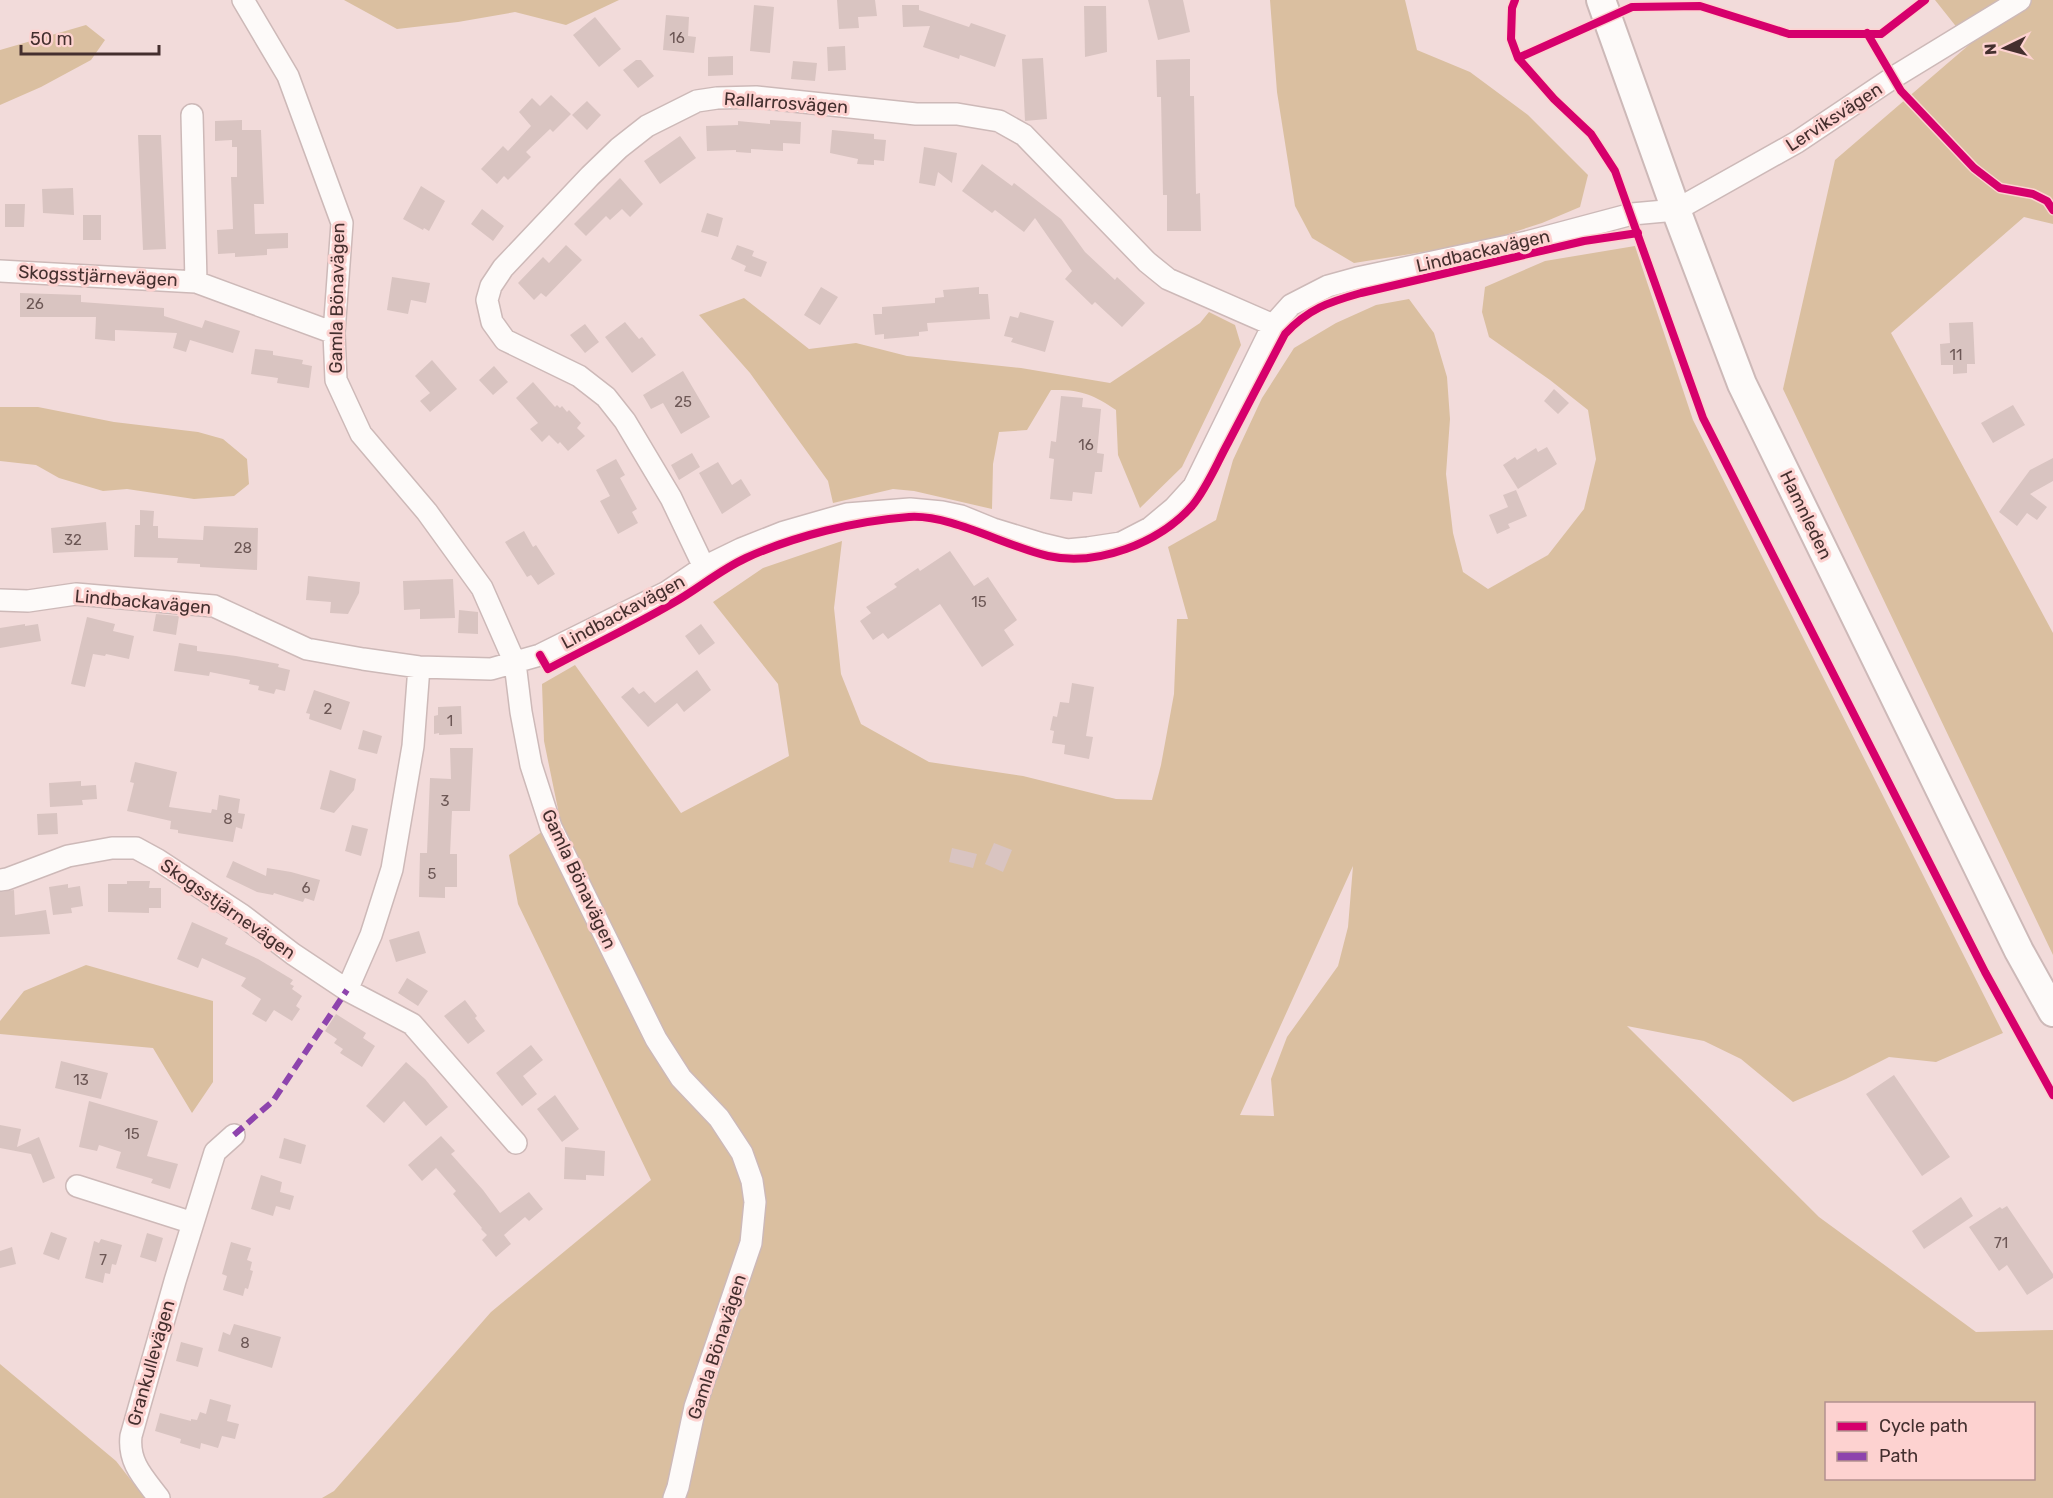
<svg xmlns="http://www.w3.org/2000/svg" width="2053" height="1498" viewBox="0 0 2053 1498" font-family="Rubik,sans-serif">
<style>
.green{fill:#dabfa0;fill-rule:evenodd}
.building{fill:#d9c4c1}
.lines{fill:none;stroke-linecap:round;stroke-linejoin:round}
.street-casing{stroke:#cdb9b8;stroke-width:24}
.secondary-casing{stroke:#cdb9b8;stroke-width:32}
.street{stroke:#fdfaf9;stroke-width:21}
.secondary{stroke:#fdfaf9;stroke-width:28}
.quiet{stroke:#8e44ad;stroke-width:6;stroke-dasharray:12 6;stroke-linecap:butt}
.cycleway-casing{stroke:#fdd2d0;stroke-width:11}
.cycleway{stroke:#d6006c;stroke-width:8}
.labels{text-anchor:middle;stroke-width:6;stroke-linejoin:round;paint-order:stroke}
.number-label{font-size:15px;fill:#6c5755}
.street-label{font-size:18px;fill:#442f2e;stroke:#fdd2d0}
</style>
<rect width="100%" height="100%" fill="#f2dbda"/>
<path class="green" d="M 344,0 L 619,0 L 566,25 L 515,12 L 458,22 L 397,29 Z
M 1270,0 L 1405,0 L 1417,50 L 1470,72 L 1528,115 L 1588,175 L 1580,207 L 1542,223 L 1480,243 L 1354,263 L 1312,238 L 1295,206 L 1277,92 Z
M 1935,0 L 2053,0 L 2053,224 L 2024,217 L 1891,333 L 2053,633 L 2053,955 L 1783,389 L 1835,160 L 1970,44 Z
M 86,25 L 105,40 L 91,60 L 41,87 L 0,105 L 0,50 Z
M 1635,246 L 1693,420 L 2003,1033 L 1936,1062 L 1889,1057 L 1846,1079 L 1793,1102 L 1741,1059 L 1704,1041 L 1627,1026 L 1819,1217 L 1976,1332 L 2053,1330 L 2053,1498 L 322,1498 L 334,1491 L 491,1312 L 651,1180 L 518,904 L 509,855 L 560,819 L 544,741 L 542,684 L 575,665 L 681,813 L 789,756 L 778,684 L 713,602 L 763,568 L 842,541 L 834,608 L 841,674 L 861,724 L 929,762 L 1023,776 L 1116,799 L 1152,800 L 1161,765 L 1174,694 L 1177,619 L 1188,619 L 1168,547 L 1216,520 L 1233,460 L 1262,398 L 1294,348 L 1336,323 L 1376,305 L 1409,299 L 1434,333 L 1447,377 L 1450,419 L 1446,474 L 1453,533 L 1463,572 L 1488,589 L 1548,555 L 1584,509 L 1596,459 L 1588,410 L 1550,380 L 1489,337 L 1482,312 L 1485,287 L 1545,261 ZM 1353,866 L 1348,927 L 1338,966 L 1287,1037 L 1271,1079 L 1274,1116 L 1240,1115 ZM 1826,1404 L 2034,1404 L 2034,1478 L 1826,1478 Z
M 744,298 L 809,349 L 856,343 L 907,356 L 1021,368 L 1110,383 L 1200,323 L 1209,312 L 1235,325 L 1241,345 L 1182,467 L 1140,508 L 1118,455 L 1116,410 C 1093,394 1079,389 1051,390 L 1027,430 L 999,432 L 993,464 L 992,509 L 914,491 L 893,489 L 833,503 L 828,481 L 750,373 L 699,315 Z
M 0,407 L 38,407 L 114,422 L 198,432 L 223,439 L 247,459 L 249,484 L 234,496 L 194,499 L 127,489 L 103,491 L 59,478 L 36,465 L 0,461 Z
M 86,965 L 213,1001 L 213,1082 L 192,1113 L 153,1048 L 0,1034 L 0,1021 L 24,991 Z
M 0,1364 L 116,1461 L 145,1498 L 0,1498 Z"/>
<path class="building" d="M 837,0 L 875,0 L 877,16 L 858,17 L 859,28 L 839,29 Z
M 1148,0 L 1183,0 L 1190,32 L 1158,40 Z
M 754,5 L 774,7 L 770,53 L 750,51 Z
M 902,5 L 919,5 L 919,10 L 969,27 L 971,23 L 1006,35 L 995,67 L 960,55 L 959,59 L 923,47 L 930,26 L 903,27 Z
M 1084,6 L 1106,6 L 1107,52 L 1085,57 Z
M 666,15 L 689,17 L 688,36 L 696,37 L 694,53 L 663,50 Z
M 595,17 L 621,49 L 599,67 L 573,35 Z
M 845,46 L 846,70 L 828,71 L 827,47 Z
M 733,56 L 733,75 L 708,76 L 708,57 Z
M 1043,58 L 1047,119 L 1025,121 L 1022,59 Z
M 1190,59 L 1190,96 L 1194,96 L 1196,194 L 1200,193 L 1201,231 L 1167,231 L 1167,195 L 1163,195 L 1161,97 L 1157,97 L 1156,60 Z
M 636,60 L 641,60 L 654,76 L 638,88 L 623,70 Z
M 793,61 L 817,63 L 815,81 L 791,79 Z
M 551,95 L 571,114 L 553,132 L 550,129 L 526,152 L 531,157 L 508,180 L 504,176 L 497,184 L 481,169 L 503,146 L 508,151 L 531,126 L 519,112 L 532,98 L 540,106 Z
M 587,101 L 601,115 L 587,130 L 572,115 Z
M 242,120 L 242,130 L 261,130 L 264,204 L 254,204 L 255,234 L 288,233 L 288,248 L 267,249 L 267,255 L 235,257 L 235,253 L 218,254 L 217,230 L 233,229 L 231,177 L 237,177 L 237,147 L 232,147 L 232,140 L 215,141 L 215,121 Z
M 770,120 L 801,122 L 800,144 L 783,143 L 783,151 L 751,149 L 751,153 L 736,152 L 736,150 L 707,151 L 706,126 L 738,125 L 738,121 L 770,124 Z
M 832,130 L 874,134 L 874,139 L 886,140 L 884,161 L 874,160 L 874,165 L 857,164 L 858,159 L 830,153 Z
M 138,135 L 161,135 L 166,249 L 143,250 Z
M 680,136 L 696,158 L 660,184 L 644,161 Z
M 924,147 L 957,153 L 952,183 L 938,172 L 935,186 L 919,183 Z
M 982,164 L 1012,186 L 1014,183 L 1061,219 L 1085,252 L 1115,280 L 1117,277 L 1145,303 L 1122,327 L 1095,302 L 1092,305 L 1065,279 L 1072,271 L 1035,218 L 1024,232 L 995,210 L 992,213 L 962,191 Z
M 620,178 L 643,204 L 630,217 L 622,209 L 610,220 L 606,216 L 586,236 L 574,224 Z
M 421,186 L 445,201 L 429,231 L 424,228 L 423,230 L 403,219 Z
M 73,188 L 74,215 L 43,213 L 42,189 Z
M 5,204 L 25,204 L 24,227 L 5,227 Z
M 482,209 L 504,226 L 493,241 L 471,224 Z
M 707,213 L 723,218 L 718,237 L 701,232 Z
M 83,215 L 101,215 L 101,240 L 83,240 Z
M 566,245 L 582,260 L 546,297 L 541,293 L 534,300 L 518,283 L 543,257 L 549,263 Z
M 737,245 L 754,251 L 752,256 L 767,262 L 761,277 L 744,271 L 746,266 L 731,259 Z
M 392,277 L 430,283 L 426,303 L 411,300 L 408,314 L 387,310 Z
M 821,287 L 838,297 L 820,325 L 804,315 Z
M 979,287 L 979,294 L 988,294 L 990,319 L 927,323 L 928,331 L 919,332 L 919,336 L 884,339 L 884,334 L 875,335 L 873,314 L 882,314 L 882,307 L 935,303 L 935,298 L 944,297 L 943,290 Z
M 20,293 L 81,295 L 81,302 L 164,308 L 164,316 L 202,328 L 205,320 L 240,331 L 233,353 L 190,340 L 186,352 L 173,348 L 177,333 L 115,330 L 115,341 L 95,339 L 96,317 L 20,317 Z
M 1020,312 L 1054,321 L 1045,352 L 1011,342 L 1013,338 L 1004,336 L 1010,316 L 1018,318 Z
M 625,322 L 639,339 L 642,337 L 656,355 L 632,373 L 605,337 Z
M 1973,322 L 1975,364 L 1967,364 L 1967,373 L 1953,374 L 1953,365 L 1941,365 L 1940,344 L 1950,343 L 1949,323 Z
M 585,324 L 599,342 L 585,353 L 570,335 Z
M 255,349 L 273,351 L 273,355 L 303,360 L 302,364 L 312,366 L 309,388 L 277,383 L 278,378 L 251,374 Z
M 432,360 L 457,389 L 430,412 L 420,401 L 430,393 L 415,376 Z
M 494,366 L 508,382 L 493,395 L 479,380 Z
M 683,371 L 710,417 L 681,434 L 663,403 L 651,409 L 643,395 Z
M 533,382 L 555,407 L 557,405 L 560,408 L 562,406 L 567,412 L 569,410 L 581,423 L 577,428 L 585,436 L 568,451 L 560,442 L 558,444 L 549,435 L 542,442 L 530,429 L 538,423 L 516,398 Z
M 1554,389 L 1569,403 L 1558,414 L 1544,401 Z
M 1061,396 L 1083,398 L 1082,407 L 1101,409 L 1097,453 L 1104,454 L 1102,472 L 1095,472 L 1092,494 L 1073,492 L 1072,501 L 1050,499 L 1054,459 L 1049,458 L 1051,441 L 1056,442 Z
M 2013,405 L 2025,425 L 1993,443 L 1981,423 Z
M 1547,447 L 1557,464 L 1518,489 L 1503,465 L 1515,457 L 1517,460 L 1536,448 L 1538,452 Z
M 692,453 L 700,467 L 679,480 L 671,465 Z
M 2053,458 L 2053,481 L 2030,494 L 2047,507 L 2037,520 L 2027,513 L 2017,526 L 1999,512 L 2030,470 Z
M 616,459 L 625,475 L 620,478 L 637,509 L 632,512 L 638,523 L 618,534 L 600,501 L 610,496 L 596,470 Z
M 718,462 L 732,485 L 741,479 L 751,495 L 722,514 L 699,473 Z
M 1516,490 L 1527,516 L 1508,524 L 1510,528 L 1497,534 L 1489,515 L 1508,507 L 1503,495 Z
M 140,510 L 154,511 L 153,526 L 158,526 L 158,538 L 203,540 L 204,526 L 258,528 L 257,570 L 200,567 L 200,564 L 177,563 L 178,558 L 134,557 L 135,525 L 140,525 Z
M 106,522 L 108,550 L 53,553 L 51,528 Z
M 524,531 L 533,547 L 536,545 L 555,574 L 538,585 L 531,575 L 527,577 L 505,542 Z
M 950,551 L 974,586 L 988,577 L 1017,620 L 1004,630 L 1014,645 L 982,667 L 940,604 L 888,639 L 883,633 L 873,640 L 860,621 L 871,613 L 866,607 L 897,587 L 894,584 L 918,568 L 920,571 Z
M 308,576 L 360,582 L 359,593 L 348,614 L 330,613 L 331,602 L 306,600 Z
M 453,579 L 455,618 L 420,619 L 420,609 L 404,610 L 403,581 Z
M 459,610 L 478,612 L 478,634 L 458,633 Z
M 156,614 L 179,616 L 176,635 L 153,631 Z
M 87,617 L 115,624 L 113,631 L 134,636 L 129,659 L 106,654 L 105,656 L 93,654 L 85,687 L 71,684 Z
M 25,624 L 25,626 L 38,624 L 41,641 L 0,648 L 0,628 Z
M 701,624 L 715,643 L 699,655 L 685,636 Z
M 179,643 L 197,646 L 197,651 L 236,656 L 279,664 L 278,667 L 290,670 L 285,691 L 276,689 L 274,694 L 258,690 L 259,686 L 249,684 L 250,680 L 210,672 L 209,676 L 174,671 Z
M 697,670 L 711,690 L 684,712 L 677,703 L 648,727 L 621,697 L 633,687 L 639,694 L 644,691 L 655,703 Z
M 1072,683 L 1094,687 L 1086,736 L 1093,737 L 1089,759 L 1064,754 L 1065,745 L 1052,743 L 1054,731 L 1050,730 L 1053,716 L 1057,717 L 1060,702 L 1069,703 Z
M 314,690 L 350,702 L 341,730 L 309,719 L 310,714 L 306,713 Z
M 461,706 L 462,734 L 439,735 L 439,733 L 434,734 L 434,716 L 438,715 L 438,707 Z
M 363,730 L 382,736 L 377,754 L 358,749 Z
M 450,748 L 473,748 L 470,811 L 452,811 L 450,854 L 457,854 L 457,887 L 445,887 L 445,898 L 419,897 L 420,853 L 427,853 L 430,778 L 451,779 Z
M 135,762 L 177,772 L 169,807 L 211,813 L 212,809 L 217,810 L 219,795 L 240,799 L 238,813 L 245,814 L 242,829 L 236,827 L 233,842 L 178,833 L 178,830 L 170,829 L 171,821 L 127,811 L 134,783 L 130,782 Z
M 330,770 L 356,779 L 354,790 L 334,813 L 320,809 Z
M 81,781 L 81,786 L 96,785 L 97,799 L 82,800 L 83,805 L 50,807 L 49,783 Z
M 57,813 L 58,834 L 38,835 L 37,814 Z
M 352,825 L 368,829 L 361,856 L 345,851 Z
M 994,843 L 1012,850 L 1003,872 L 985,864 Z
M 952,848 L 977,854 L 973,868 L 949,862 Z
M 233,861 L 266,876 L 267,868 L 291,872 L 320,880 L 314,901 L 305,898 L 303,902 L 274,893 L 273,895 L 257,892 L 226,877 Z
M 127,881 L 150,881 L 149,888 L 161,888 L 161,908 L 149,908 L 149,913 L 108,912 L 108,884 L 127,884 Z
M 68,884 L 68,888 L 80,886 L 83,906 L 71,908 L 72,913 L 53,915 L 49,887 Z
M 14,890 L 15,915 L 46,910 L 50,934 L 0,937 L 0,892 Z
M 192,922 L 228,938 L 225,944 L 258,959 L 293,980 L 290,984 L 294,986 L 292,989 L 302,996 L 296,1006 L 300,1009 L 292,1021 L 274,1010 L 266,1022 L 252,1014 L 261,999 L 241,986 L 246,978 L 202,958 L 198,968 L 177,959 Z
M 419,931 L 426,953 L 396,962 L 389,940 Z
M 407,978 L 428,991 L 418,1006 L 398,993 Z
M 465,1000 L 477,1016 L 475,1018 L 485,1031 L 468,1044 L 444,1016 Z
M 336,1014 L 366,1033 L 363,1038 L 375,1046 L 362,1067 L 340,1053 L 343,1049 L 334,1043 L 337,1039 L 325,1031 Z
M 531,1045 L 543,1060 L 523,1076 L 537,1094 L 522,1106 L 496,1073 Z
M 61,1061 L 108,1073 L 101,1099 L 55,1088 Z
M 406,1062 L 425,1079 L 448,1107 L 426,1126 L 404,1101 L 384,1123 L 366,1106 Z
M 1894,1075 L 1950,1157 L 1922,1176 L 1866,1094 Z
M 555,1095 L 579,1129 L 562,1142 L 537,1109 Z
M 89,1101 L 158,1121 L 147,1156 L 178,1164 L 170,1189 L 151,1183 L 153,1179 L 116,1168 L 121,1152 L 99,1145 L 97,1151 L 79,1147 Z
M 0,1125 L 21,1129 L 17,1147 L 39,1137 L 55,1178 L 43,1183 L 31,1154 L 0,1148 Z
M 441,1136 L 455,1151 L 451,1154 L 483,1190 L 500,1213 L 529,1192 L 543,1209 L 529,1221 L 525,1217 L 504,1235 L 511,1244 L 496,1257 L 482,1240 L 487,1235 L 481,1229 L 482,1228 L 453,1194 L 456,1191 L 436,1168 L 422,1181 L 408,1165 Z
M 284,1138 L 306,1145 L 301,1164 L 279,1158 Z
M 565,1147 L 605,1151 L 604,1176 L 586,1175 L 586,1180 L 564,1179 Z
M 261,1175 L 282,1182 L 280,1192 L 294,1196 L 290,1210 L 276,1206 L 273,1216 L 251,1209 Z
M 1961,1197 L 1973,1216 L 1924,1249 L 1912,1231 Z
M 2007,1206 L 2053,1274 L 2053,1278 L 2027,1295 L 2007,1265 L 1999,1271 L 1969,1227 L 2000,1207 L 2002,1209 Z
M 51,1232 L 67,1238 L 59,1260 L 43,1254 Z
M 147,1233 L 163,1238 L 156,1262 L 140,1257 Z
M 101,1239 L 122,1245 L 116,1265 L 112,1264 L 110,1274 L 105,1273 L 103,1283 L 85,1278 L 94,1241 L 99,1243 Z
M 231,1242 L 251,1248 L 247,1260 L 252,1262 L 250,1270 L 253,1271 L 248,1289 L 245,1288 L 243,1296 L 223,1290 L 227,1276 L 222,1274 Z
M 12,1247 L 16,1264 L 0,1268 L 0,1251 Z
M 234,1324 L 281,1337 L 272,1368 L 218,1351 L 223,1332 L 230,1335 Z
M 181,1342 L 203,1348 L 198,1367 L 176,1361 Z
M 210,1399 L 231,1405 L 227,1421 L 239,1424 L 235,1439 L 222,1436 L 218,1448 L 201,1443 L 200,1449 L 180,1443 L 181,1439 L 155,1431 L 160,1413 L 191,1421 L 191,1419 L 197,1420 L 200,1412 L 206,1414 Z"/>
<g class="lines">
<defs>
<path id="street" d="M 243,0 L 288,76 L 342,223 L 334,333 L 336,380 L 361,434 L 427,512 L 482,588 L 515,663 L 521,712 L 531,765 L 551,827 L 656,1039 L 681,1078 L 719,1118 L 742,1153 L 752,1181 L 755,1202 L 751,1243 L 695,1407 L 678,1487 L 674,1498
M 192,115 L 196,282
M 0,271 L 196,282 L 334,333
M 704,567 L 671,498 L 625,421 L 606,397 L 579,376 L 505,340 L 492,322 L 487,300 L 491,286 L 503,268 L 590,176 L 619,148 L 647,126 L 697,101 L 717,98 L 756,97 L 916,114 L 957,114 L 999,121 L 1024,135 L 1147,262 L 1168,279 L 1273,325
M 0,600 L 28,601 L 76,594 L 214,606 L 307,649 L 363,659 L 419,667 L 491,669 L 540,655 L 667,592 L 704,567 L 741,549 L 784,532 L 847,514 L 910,509 L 942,512 L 961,516 L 993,529 L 1042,544 L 1067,550 L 1088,548 L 1121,543 L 1150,528 L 1174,508 L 1194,486 L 1273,325 L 1291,305 L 1328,286 L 1357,278 L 1527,242 L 1632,214 L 1676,210 L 1797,142 L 1894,77 L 2020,0
M 0,880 L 7,879 L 68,856 L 112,848 L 136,848 L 158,860 L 242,915 L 293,954 L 347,990 L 412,1024 L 516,1143
M 347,990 L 371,935 L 392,869 L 413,746 L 419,667
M 77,1186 L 193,1223
M 159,1498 C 144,1478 128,1463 131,1436 L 175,1281 L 215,1152 L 234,1135"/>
<path id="secondary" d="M 1601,0 L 1676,210 L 1742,384 L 2019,951 L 2053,1012"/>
</defs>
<use href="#street" class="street-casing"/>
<use href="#secondary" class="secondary-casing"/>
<use href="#street" class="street"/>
<use href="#secondary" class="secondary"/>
<path class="quiet" d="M 234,1135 L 273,1101 L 347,990"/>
<defs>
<path id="cycleway" d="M 1515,0 L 1512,8 L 1511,39 L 1518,58 L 1554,99 L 1591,134 L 1615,171 L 1703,418 L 1985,972 L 2053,1095
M 1867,33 L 1901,91 L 1974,168 L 2000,188 L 2033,194 L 2047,201 L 2053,210
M 1518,58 L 1632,7 L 1700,6 L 1789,34 L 1881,34 L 1925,0
M 540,655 L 548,669 C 589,647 632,627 673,603 C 698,589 720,570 746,558 C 794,536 856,521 909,517 C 950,514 1007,547 1048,556 C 1097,567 1159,543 1192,506 C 1207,488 1217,463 1228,443 C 1247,406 1266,370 1285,334 C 1308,309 1329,302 1361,293 L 1584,241 L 1638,233"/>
</defs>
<use href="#cycleway" class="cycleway-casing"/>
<use href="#cycleway" class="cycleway"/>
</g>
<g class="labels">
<g class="number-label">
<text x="677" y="43">16</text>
<text x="35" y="309">26</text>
<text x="1956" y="360">11</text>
<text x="683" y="407">25</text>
<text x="1086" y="450">16</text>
<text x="73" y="545">32</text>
<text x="243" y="553">28</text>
<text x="979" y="607">15</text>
<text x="328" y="714">2</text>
<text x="450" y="726">1</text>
<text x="445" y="806">3</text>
<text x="228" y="824">8</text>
<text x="432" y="879">5</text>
<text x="306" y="893">6</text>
<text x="81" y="1085">13</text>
<text x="132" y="1139">15</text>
<text x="2001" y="1248">71</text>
<text x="103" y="1265">7</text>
<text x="245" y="1348">8</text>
</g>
<g class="street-label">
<text transform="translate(786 103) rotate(4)" y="6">Rallarrosvägen</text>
<text transform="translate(1834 117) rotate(-33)" y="6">Lerviksvägen</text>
<text transform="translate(1483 251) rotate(-13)" y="6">Lindbackavägen</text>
<text transform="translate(98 276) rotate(3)" y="6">Skogsstjärnevägen</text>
<text transform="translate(337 298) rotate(-89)" y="6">Gamla Bönavägen</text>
<text transform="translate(1806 515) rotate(64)" y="6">Hamnleden</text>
<text transform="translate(143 602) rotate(5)" y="6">Lindbackavägen</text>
<text transform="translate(623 612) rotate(-28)" y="6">Lindbackavägen</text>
<text transform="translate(579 879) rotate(65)" y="6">Gamla Bönavägen</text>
<text transform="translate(228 909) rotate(35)" y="6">Skogsstjärnevägen</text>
<text transform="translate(717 1347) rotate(-72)" y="6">Gamla Bönavägen</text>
<text transform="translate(151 1363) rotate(-74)" y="6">Grankullevägen</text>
</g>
</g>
<rect x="1825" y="1402" width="210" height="78" fill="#fdd2d0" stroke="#b3918f" stroke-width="1.5"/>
<rect x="1837" y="1422" width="30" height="9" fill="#d6006c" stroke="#b3918f" stroke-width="1.5"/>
<text x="1879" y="1432" font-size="18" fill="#442f2e">Cycle path</text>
<rect x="1837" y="1452" width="30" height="9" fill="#8e44ad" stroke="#b3918f" stroke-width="1.5"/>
<text x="1879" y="1462" font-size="18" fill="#442f2e">Path</text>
<g transform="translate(2005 48) rotate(265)" stroke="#fdd2d0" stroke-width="4.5" paint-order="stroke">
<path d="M0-4.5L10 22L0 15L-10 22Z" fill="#442f2e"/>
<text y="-9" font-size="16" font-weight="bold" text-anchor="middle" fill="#442f2e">N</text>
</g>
<path d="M21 45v9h138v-9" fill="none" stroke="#442f2e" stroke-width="3"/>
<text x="30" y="45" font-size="18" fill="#442f2e" stroke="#fdd2d0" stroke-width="4.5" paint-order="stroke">50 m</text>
</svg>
